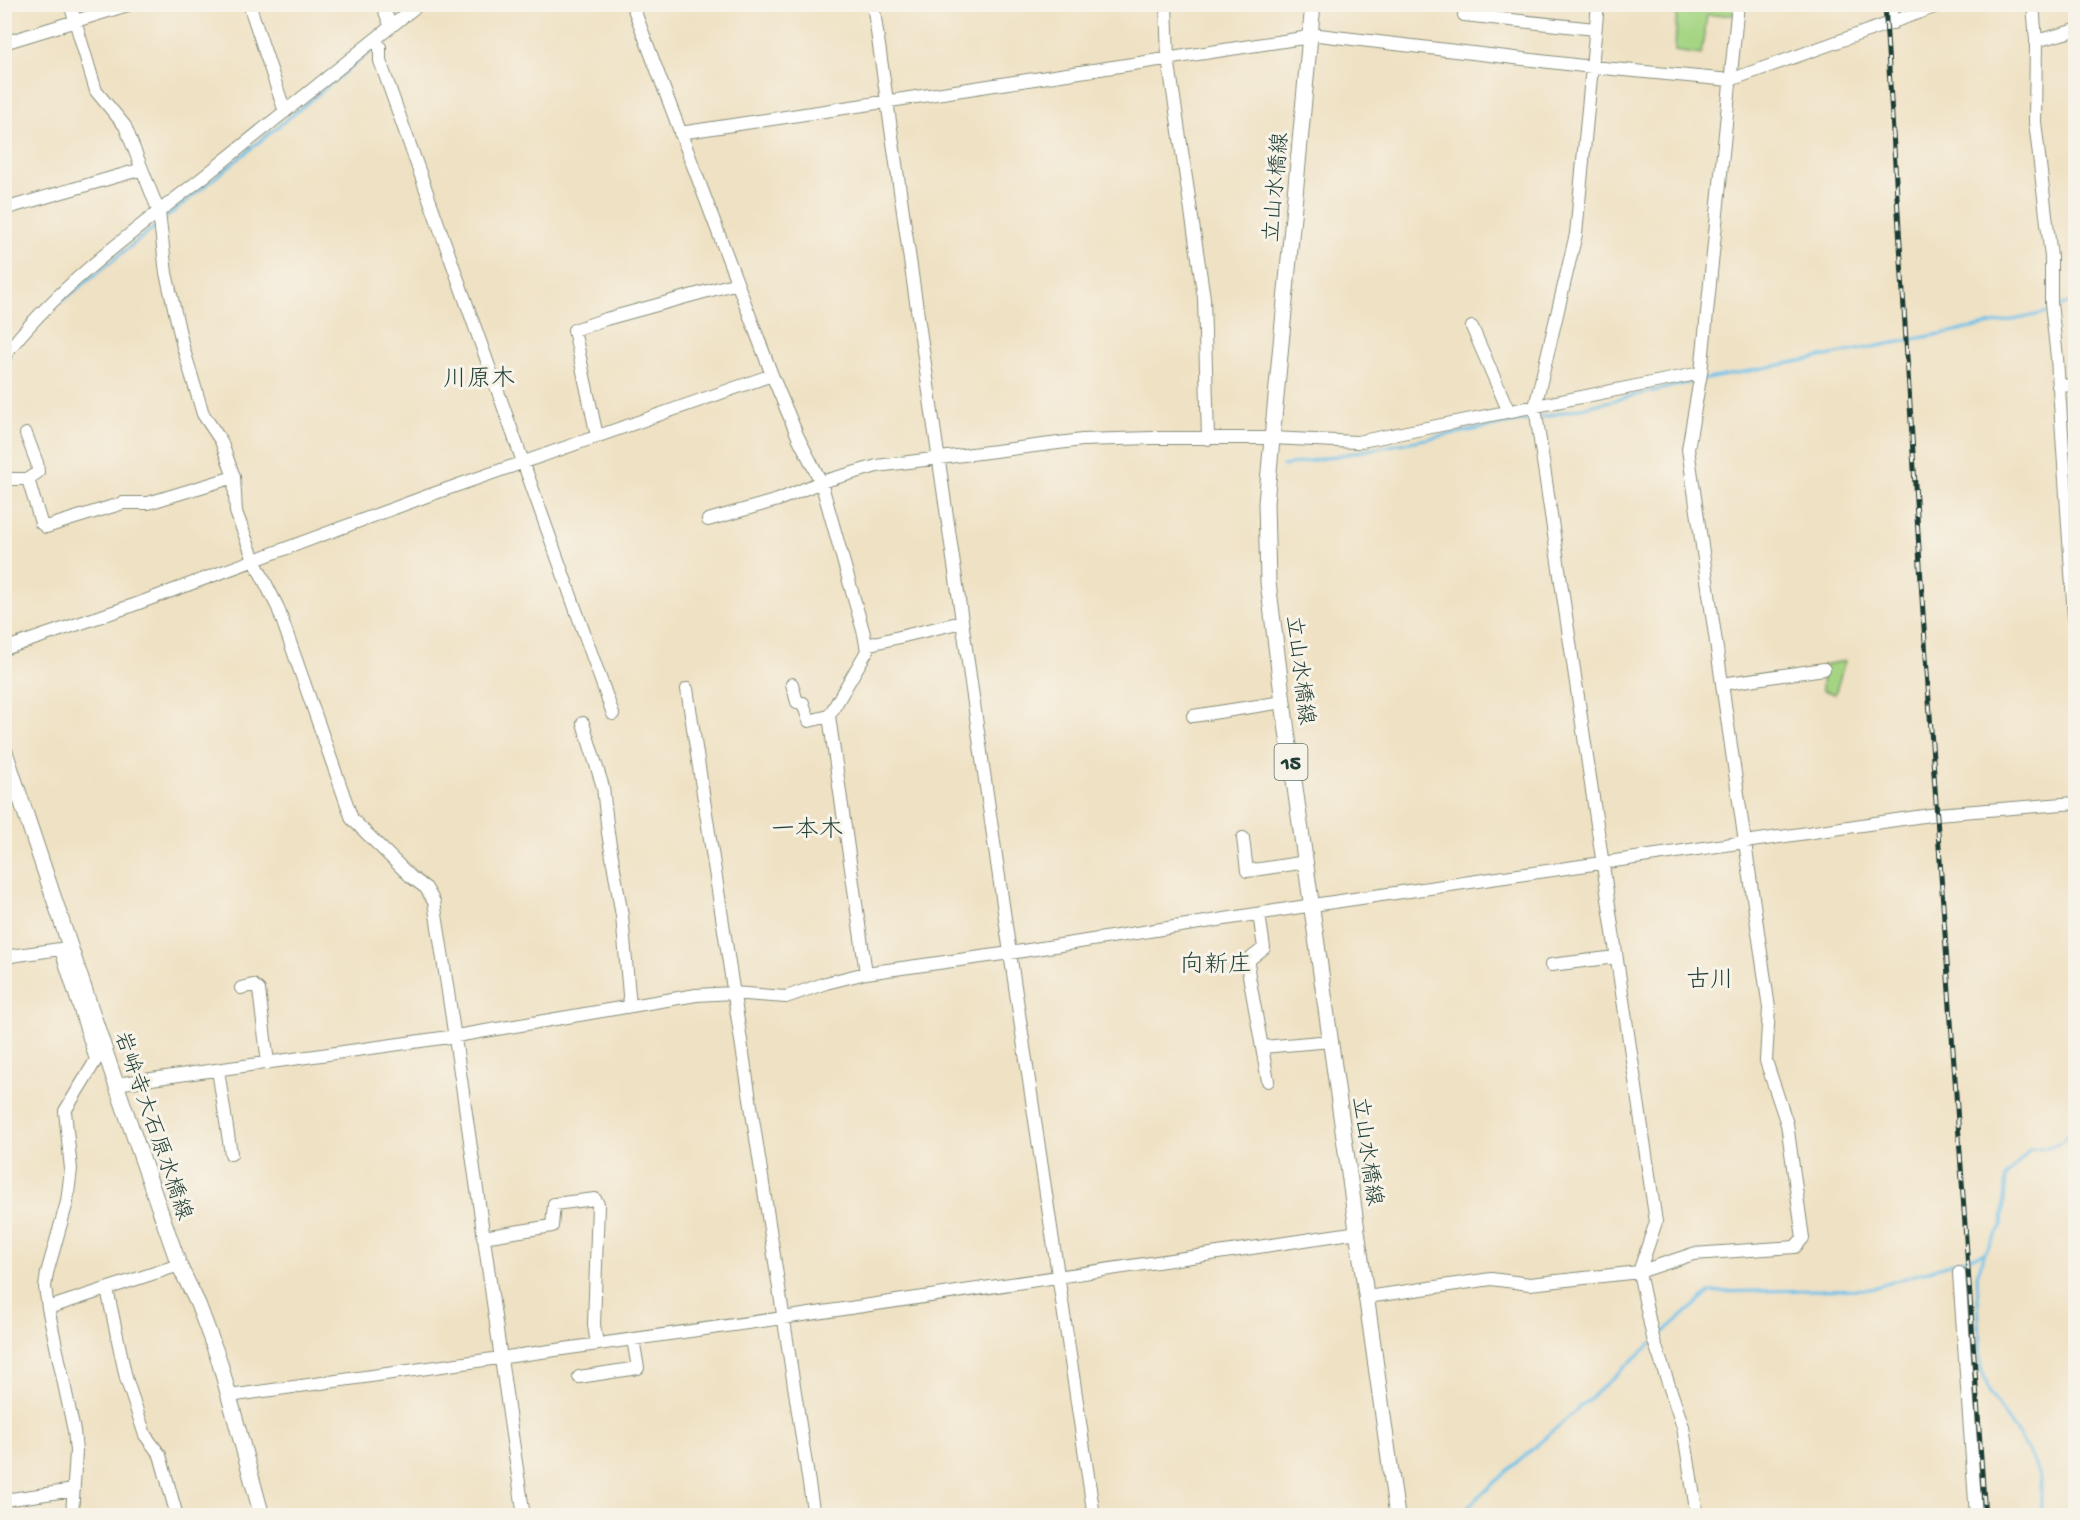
<svg xmlns="http://www.w3.org/2000/svg" width="2080" height="1520" viewBox="0 0 2080 1520" font-family="'Gochi Hand','Klee One',sans-serif">
<style>
.green{fill:#a5d583;stroke:#62895c;stroke-width:1.5}
.lines{fill:none;stroke-linecap:round;stroke-linejoin:round}
.stream{stroke:#6ec0e9;stroke-width:3}
.minor-casing{stroke:#878f7c;stroke-width:14}
.major-casing{stroke:#878f7c;stroke-width:17}
.minor{stroke:#fff;stroke-width:12}
.major{stroke:#fff;stroke-width:15}
.rail-casing{stroke:#1f3d34;stroke-width:5}
.rail{stroke:#f7f3e8;stroke-width:3;stroke-dasharray:9;stroke-linecap:butt}
.labels{text-anchor:middle;stroke-width:6;stroke-linejoin:round;paint-order:stroke}
.shield{fill:#f7f3e8;stroke:#60746a;stroke-width:1.5}
.shield-label{font-size:21px;font-weight:bold;fill:#1f3d34}
.street-label{font-size:22px;fill:#1f3d34;stroke:#f7f3e8}
.neighbourhood-label{font-size:24px;fill:#1f3d34;stroke:#f7f3e8}
</style>
<rect width="100%" height="100%" fill="#f7f3e8"/>
<filter id="ink" filterUnits="userSpaceOnUse"><feTurbulence type="fractalNoise" baseFrequency=".0167" numOctaves="2"/><feDisplacementMap in="SourceGraphic" scale="12" xChannelSelector="R" yChannelSelector="G"/><feConvolveMatrix kernelMatrix="1 2 1 2 8 2 1 2 1" color-interpolation-filters="sRGB"/></filter>
<filter id="wash" filterUnits="userSpaceOnUse"><feTurbulence type="fractalNoise" baseFrequency=".008" numOctaves="4" result="noise"/><feDisplacementMap in="SourceGraphic" scale="24" xChannelSelector="R" yChannelSelector="G"/><feGaussianBlur stdDeviation="1.35" result="paint"/><feColorMatrix in="noise" values="0 0 0 0 0 0 0 0 0 0 0 0 0 0 0 0 0 1.4 0 .05"/><feComposite in="paint" operator="in"/></filter>
<g filter="url(#wash)">
<rect width="100%" height="100%" fill="#efe1c3"/>
<path class="green" d="M 1677,5 L 1735,5 L 1734,15 L 1707,15 L 1701,55 L 1675,51 Z
M 1845,661 L 1835,694 L 1822,690 L 1823,665 Z"/>
<g class="lines">
<path class="stream" d="M 381,43 L 430,4
M 164,219 L 376,47
M 61,302 L 157,225
M 2055,309 L 2076,300
M 4,366 L 10,357
M 1702,380 L 2018,319 L 2049,312
M 1539,418 L 1696,381
M 1283,466 L 1532,419
M 1985,1253 L 1977,1275 L 1981,1368 L 1990,1394 L 2029,1451 L 2041,1480 L 2041,1516
M 1656,1339 L 1710,1292 L 1870,1289 L 1985,1253 L 2002,1226 L 2006,1177 L 2030,1149 C 2055,1147 2064,1147 2076,1123
M 1457,1516 L 1651,1344"/>
</g>
</g>
<g filter="url(#ink)">
<g class="lines">
<defs>
<path id="minor" d="M 70,4 L 96,91 L 125,126 L 159,212 L 166,273 L 183,347 L 203,414 L 221,441 L 234,477 L 236,512 L 254,560 L 278,608 L 352,819 L 411,877 L 426,888 L 434,902 C 467,1106 493,1311 524,1516
M 249,4 L 285,112
M 382,4 L 391,27
M 632,4 L 772,375 L 798,437 L 821,482 L 864,634 L 867,651 L 829,716 L 866,973
M 873,4 L 1010,953 L 1094,1516
M 1166,4 L 1168,58 L 1204,298 L 1208,439
M 1465,4 L 1464,15 L 1595,29
M 1598,4 L 1576,234 L 1535,407 L 1656,1222 L 1639,1272 L 1653,1338 L 1683,1427 L 1697,1516
M 1891,4 L 1893,23
M 2033,4 L 2036,41 L 2035,122 L 2051,257 L 2051,303 L 2057,358 L 2076,647
M 374,40 L 380,47 L 380,61 L 613,714
M 2036,41 L 2076,30
M 4,43 L 131,4
M 680,133 L 1303,38 L 1310,34 L 1592,67 L 1730,80 L 1943,4
M 4,209 L 142,169
M 1472,327 L 1509,412
M 4,356 C 56,287 138,228 206,175 C 277,118 347,61 419,4
M 2058,386 L 2076,385
M 26,434 L 37,463 L 38,472 L 28,479
M 597,436 L 574,330 L 606,319 L 737,283
M 4,479 L 28,479 L 41,523 L 46,527 L 123,503 L 148,503 L 234,477
M 708,520 L 778,500 L 821,482 L 877,466 L 1082,440 L 1152,438 L 1271,438 L 1357,442 L 1701,373
M 866,645 L 962,622
M 4,649 L 131,606 L 427,496 L 772,375
M 792,684 L 797,702 L 803,703 L 809,721 L 829,716
M 1722,684 L 1824,669
M 687,689 L 814,1516
M 1193,716 L 1283,702
M 583,723 L 603,787 L 608,833 L 622,916 L 630,1006
M 1243,838 L 1247,871 L 1306,862
M 1259,914 L 1264,948 L 1250,959 L 1248,970 L 1268,1081
M 61,950 L 96,1060 L 65,1111 L 71,1169 L 67,1202 L 47,1273 L 45,1287 L 48,1308 L 179,1265
M 4,957 L 67,948
M 1551,965 L 1616,957
M 241,988 L 253,985 L 259,990 L 268,1063
M 1262,1047 L 1331,1041
M 218,1070 L 231,1154
M 116,1084 L 456,1036 L 696,995 L 733,993 L 786,997 L 826,983 L 866,973 L 1010,953 L 1313,905 L 1937,814 L 2076,803
M 483,1237 L 552,1226 L 554,1204 L 595,1199 L 598,1204 L 594,1325 L 597,1344
M 1959,1273 L 1976,1516
M 107,1289 L 126,1378 L 145,1435 L 160,1455 L 177,1516
M 1367,1297 L 1491,1279 L 1530,1284 L 1639,1272 L 1693,1254 L 1795,1247 L 1803,1238 L 1787,1124 L 1766,1061 L 1769,1008 L 1688,449 L 1701,373 L 1738,4
M 48,1308 L 74,1431 L 76,1451 L 72,1516
M 579,1377 L 638,1368 L 633,1339
M 229,1396 L 783,1318 L 1358,1232
M 4,1500 L 74,1490"/>
<path id="major" d="M 1313,4 L 1266,503 L 1268,582 L 1283,702 L 1397,1516
M 4,749 L 116,1084 L 179,1265 L 198,1304 L 219,1360 L 262,1516"/>
</defs>
<use href="#minor" class="minor-casing"/>
<use href="#major" class="major-casing"/>
<use href="#minor" class="minor"/>
<use href="#major" class="major"/>
<defs>
<path id="rail" d="M 1885,4 L 1923,613 L 1985,1516"/>
</defs>
<use href="#rail" class="rail-casing"/>
<use href="#rail" class="rail"/>
</g>
</g>
<g class="labels">
<rect class="shield" x="1274.5" y="744" width="33" height="36" rx="4.5"/>
<g class="shield-label">
<text x="1291" y="769">15</text>
</g>
<g class="street-label">
<text transform="translate(1274 187) rotate(-85)" y="8">立山水橋線</text>
<text transform="translate(1302 670) rotate(83)" y="8">立山水橋線</text>
<text transform="translate(155 1125) rotate(71)" y="8">岩峅寺大石原水橋線</text>
<text transform="translate(1369 1151) rotate(82)" y="8">立山水橋線</text>
</g>
<g class="neighbourhood-label">
<text x="479" y="385">川原木</text>
<text x="807" y="836">一本木</text>
<text x="1216" y="971">向新庄</text>
<text x="1710" y="986">古川</text>
</g>
</g>
<rect width="2080" height="1520" fill="none" stroke="#f7f3e8" stroke-width="24"/>
</svg>
